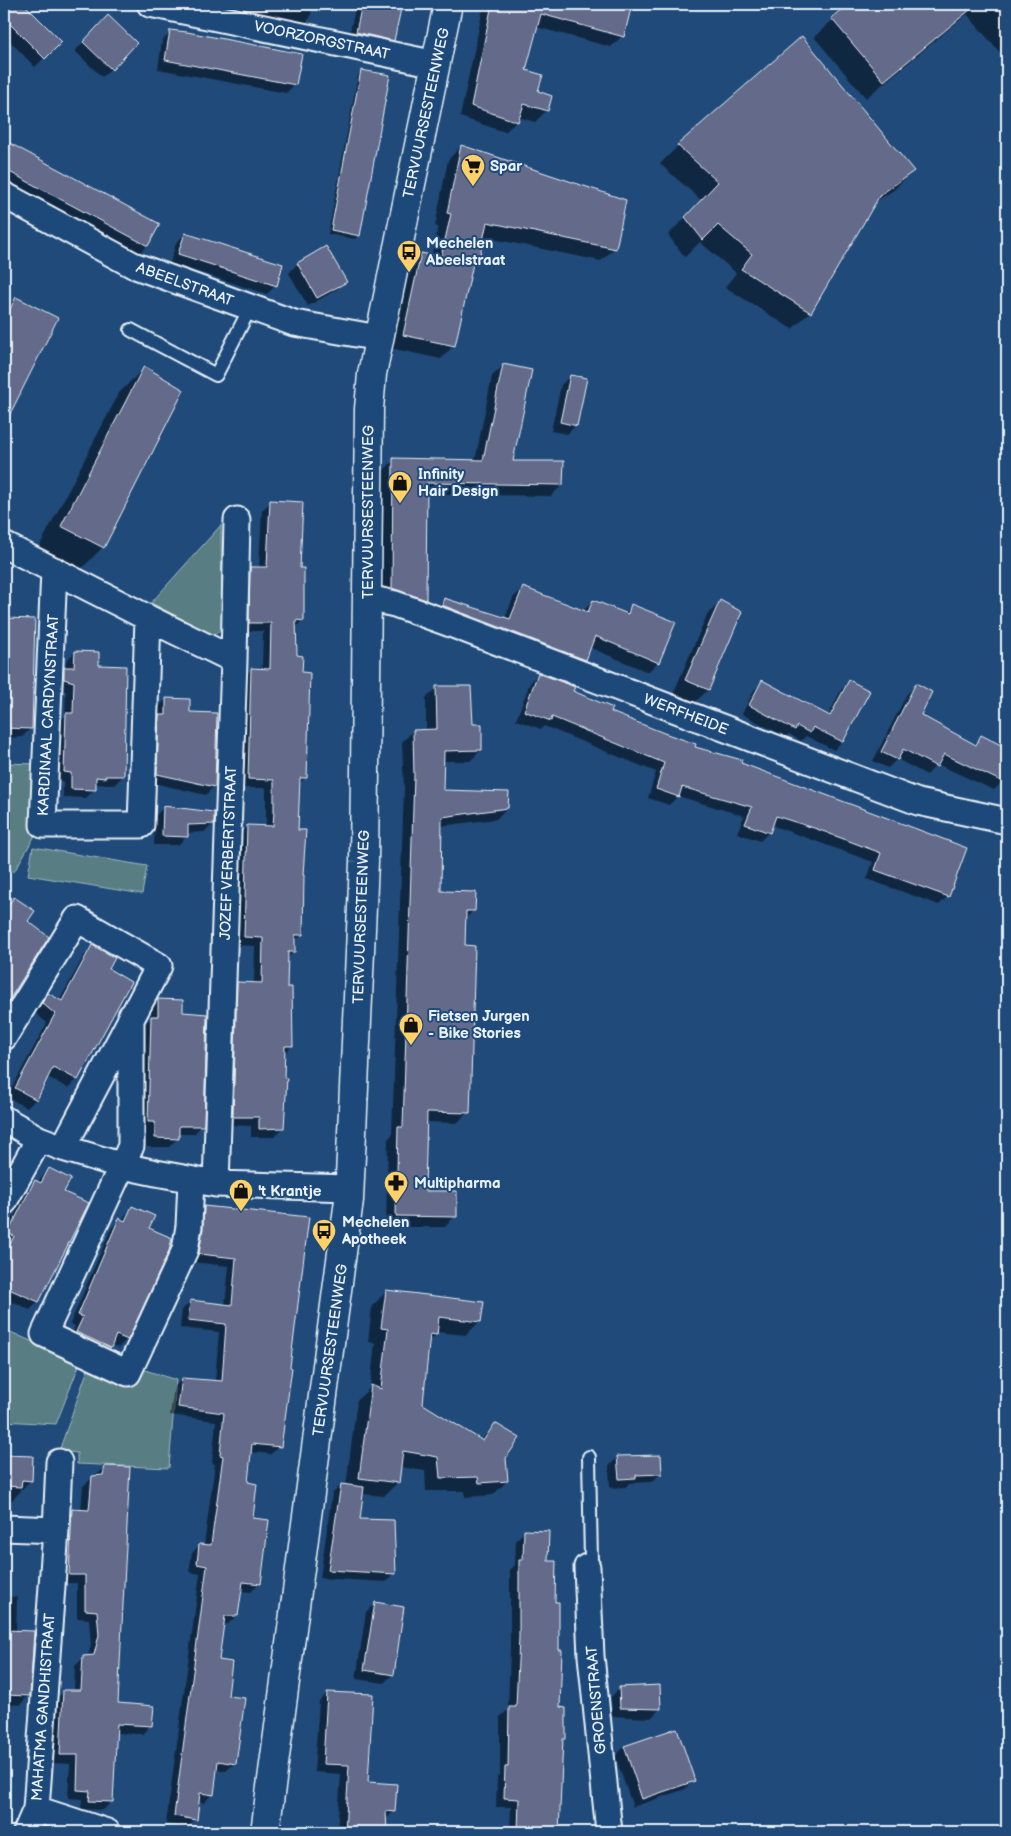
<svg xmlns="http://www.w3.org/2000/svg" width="1011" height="1836" viewBox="0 0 1011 1836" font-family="'Balsamiq Sans',sans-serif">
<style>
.green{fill:#597e83;stroke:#a0b8be}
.shadow{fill:#0007}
.building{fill:#646b8a;stroke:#e8f1f8}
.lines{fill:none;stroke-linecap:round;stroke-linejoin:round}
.service-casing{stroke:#e8f1f8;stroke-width:16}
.minor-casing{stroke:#e8f1f8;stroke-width:29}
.tertiary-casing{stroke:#e8f1f8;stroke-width:31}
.service{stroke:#1f4a7a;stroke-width:12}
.minor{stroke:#1f4a7a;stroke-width:25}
.tertiary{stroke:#1f4a7a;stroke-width:28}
.labels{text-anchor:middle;stroke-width:4;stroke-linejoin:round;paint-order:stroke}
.street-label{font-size:15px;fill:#e8f1f8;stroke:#1f4a7a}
.poi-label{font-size:15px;font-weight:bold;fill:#e8f1f8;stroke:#1f4a7a;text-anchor:start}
</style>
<rect width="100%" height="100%" fill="#1f4a7a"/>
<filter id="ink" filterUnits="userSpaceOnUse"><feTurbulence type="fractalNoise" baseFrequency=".02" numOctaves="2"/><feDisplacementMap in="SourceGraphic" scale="10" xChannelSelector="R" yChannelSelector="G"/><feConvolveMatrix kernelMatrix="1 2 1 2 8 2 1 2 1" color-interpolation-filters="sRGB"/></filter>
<g filter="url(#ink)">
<path class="green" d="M 221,525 L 222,629 L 213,635 L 151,603 Z
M 4,763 L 38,764 L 37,832 L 14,872 L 4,865 Z
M 33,847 L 147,866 L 142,894 L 28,875 Z
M 4,1329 L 80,1363 L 56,1424 L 4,1421 Z
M 89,1366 L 136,1384 L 145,1370 L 176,1380 L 169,1468 L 77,1464 L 77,1453 L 59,1451 Z"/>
<path class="shadow" d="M 4,4 L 22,4 L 60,42 L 35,67 L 4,35 Z
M 190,4 L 313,4 L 310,18 L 301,27 Z
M 356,4 L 401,4 L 393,40 L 384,49 L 348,41 Z
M 484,4 L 637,4 L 636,8 L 628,16 L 622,36 L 611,47 L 536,27 L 524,70 L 537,92 L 551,97 L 546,111 L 535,122 L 518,117 L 517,121 L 505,132 L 460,117 Z
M 850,4 L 1007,4 L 1007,61 L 967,14 L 866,98 L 814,37 Z
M 99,26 L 111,69 L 102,77 L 75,51 Z
M 171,32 L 295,84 L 286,93 L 158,69 L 162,41 Z
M 802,38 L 912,171 L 895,189 L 874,203 L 810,312 L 792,329 L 725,287 L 736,273 L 700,242 L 685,257 L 668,235 L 702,201 L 660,164 L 678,146 Z
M 362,71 L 359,235 L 355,239 L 328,234 L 358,75 Z
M 4,142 L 159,225 L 147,246 L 139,254 L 4,182 Z
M 461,146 L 615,248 L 601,261 L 483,237 L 477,264 L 471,270 L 454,345 L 441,359 L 390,348 L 408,268 L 421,254 L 431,257 L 438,227 L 435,226 L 448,160 Z
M 185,234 L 276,285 L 267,294 L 170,263 L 176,243 Z
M 326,248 L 345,281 L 336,290 L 308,306 L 289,273 L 297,264 Z
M 16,298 L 56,319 L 4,423 L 4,311 Z
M 504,365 L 512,462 L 562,485 L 551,496 L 426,494 L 425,599 L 414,610 L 381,600 L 383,471 L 394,460 L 475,461 L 492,376 Z
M 144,368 L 103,547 L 78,572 L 37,551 L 119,393 Z
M 570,376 L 576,425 L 567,434 L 551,431 L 561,385 Z
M 271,502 L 299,569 L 303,620 L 295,628 L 295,657 L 301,674 L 306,777 L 298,785 L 297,831 L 301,877 L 302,935 L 294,942 L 294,951 L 287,959 L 286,988 L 292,1046 L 284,1054 L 283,1128 L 274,1137 L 251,1137 L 251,1126 L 224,1125 L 229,992 L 238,983 L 254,984 L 255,946 L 236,945 L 238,835 L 247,827 L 265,827 L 266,822 L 266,788 L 240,788 L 243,678 L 251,669 L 262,670 L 263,631 L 241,631 L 242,577 L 251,568 L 259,568 L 262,510 Z
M 523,588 L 583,611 L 593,601 L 624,614 L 632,606 L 658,662 L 648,672 L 589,647 L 585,659 L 575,669 L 435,609 L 445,599 L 505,619 L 513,598 Z
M 720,602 L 740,612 L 708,690 L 694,703 L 673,694 L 707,615 Z
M 4,606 L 7,606 L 6,619 L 24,652 L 4,648 Z
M 75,652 L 98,666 L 123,776 L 114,785 L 96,784 L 95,789 L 86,798 L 63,797 L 63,781 L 56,781 L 58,723 L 65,716 L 66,691 L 62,690 L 63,677 L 66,674 L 66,661 Z
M 4,669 L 32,672 L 31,728 L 22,737 L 4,738 Z
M 538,674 L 610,713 L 694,747 L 966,849 L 948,896 L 939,905 L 867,879 L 873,862 L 771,825 L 769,832 L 760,841 L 737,833 L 744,816 L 678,796 L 669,805 L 648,798 L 656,772 L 544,726 L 541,729 L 516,720 L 530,683 Z
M 1007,674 L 1007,688 L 1001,685 Z
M 762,682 L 828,716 L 841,690 L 850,682 L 842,741 L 834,750 L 806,736 L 801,741 L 789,734 L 786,737 L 742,714 L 754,690 Z
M 916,685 L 919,716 L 973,745 L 981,737 L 1007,749 L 1007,771 L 1002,782 L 994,790 L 937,764 L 927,775 L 897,759 L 888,768 L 873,761 L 907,694 Z
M 437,688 L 471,726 L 481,750 L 470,761 L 442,761 L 442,792 L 507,808 L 496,819 L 440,826 L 439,893 L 474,910 L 464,920 L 468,1112 L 457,1123 L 425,1122 L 424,1192 L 455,1216 L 445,1227 L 386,1227 L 388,1139 L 392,1135 L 404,788 L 402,742 L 413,731 L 426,730 L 426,698 Z
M 166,699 L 188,713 L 214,786 L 206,795 L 149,782 L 151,724 L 157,718 L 158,708 Z
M 164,807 L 213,824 L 204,832 L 187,833 L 187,836 L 178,845 L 154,845 L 155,816 Z
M 14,899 L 27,922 L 48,937 L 4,1005 L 4,910 Z
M 93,947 L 107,969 L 130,983 L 77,1080 L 68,1088 L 47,1077 L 36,1099 L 27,1108 L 7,1097 L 47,1023 L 34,1012 L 40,1003 L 49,994 L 59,1001 L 84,956 Z
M 159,1001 L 182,1013 L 202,1125 L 194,1134 L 178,1134 L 178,1138 L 169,1147 L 146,1147 L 146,1130 L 140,1130 L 143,1026 L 150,1019 L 150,1010 Z
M 49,1169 L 63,1192 L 38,1302 L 30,1310 L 14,1302 L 13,1304 L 9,1302 L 4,1308 L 4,1235 L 27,1190 L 36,1181 L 38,1182 Z
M 132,1207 L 147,1229 L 127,1339 L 118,1348 L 111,1345 L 101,1356 L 69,1341 L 75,1326 L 70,1324 L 111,1229 L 119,1220 L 121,1221 Z
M 205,1207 L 307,1218 L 279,1446 L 271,1454 L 250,1452 L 247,1483 L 259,1584 L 251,1592 L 240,1591 L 237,1616 L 228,1624 L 223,1624 L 218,1661 L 226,1697 L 235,1763 L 226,1771 L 216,1770 L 212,1794 L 204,1803 L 198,1802 L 195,1819 L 187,1828 L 166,1824 L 200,1574 L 189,1572 L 192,1553 L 200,1545 L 204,1545 L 215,1464 L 212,1463 L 216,1421 L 170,1415 L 174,1387 L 182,1379 L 215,1382 L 219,1332 L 180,1328 L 182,1310 L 190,1302 L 225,1305 L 229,1266 L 191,1262 L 196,1215 Z
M 386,1292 L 480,1321 L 466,1335 L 436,1332 L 436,1335 L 428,1342 L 421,1405 L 480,1441 L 495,1424 L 505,1458 L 507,1481 L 493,1495 L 465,1497 L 465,1491 L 426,1491 L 425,1471 L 400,1467 L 398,1482 L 384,1496 L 362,1494 L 358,1520 L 394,1574 L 386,1582 L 320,1578 L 332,1494 L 341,1485 L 346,1486 L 357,1400 L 370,1388 L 375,1343 L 368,1342 L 372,1306 Z
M 4,1456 L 32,1457 L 31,1480 L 22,1489 L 20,1489 L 20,1492 L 11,1501 L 4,1501 Z
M 618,1457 L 661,1473 L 652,1482 L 629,1483 L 626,1487 L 610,1488 L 609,1466 Z
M 106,1467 L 117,1704 L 151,1725 L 142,1734 L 115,1733 L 112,1801 L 103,1810 L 81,1809 L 82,1799 L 68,1798 L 70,1764 L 52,1763 L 55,1700 L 64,1691 L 74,1691 L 75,1666 L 84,1657 L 88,1657 L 91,1645 L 89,1619 L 77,1618 L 77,1583 L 61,1583 L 64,1519 L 73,1511 L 81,1511 L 83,1486 Z
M 524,1532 L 547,1562 L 554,1603 L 559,1709 L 565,1738 L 562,1741 L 558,1832 L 510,1832 L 511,1807 L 496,1807 L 497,1777 L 500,1774 L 500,1717 L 508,1710 L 510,1648 L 510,1570 L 515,1565 L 516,1540 Z
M 4,1596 L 17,1597 L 16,1631 L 28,1696 L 20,1705 L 11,1704 L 11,1729 L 4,1736 Z
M 375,1604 L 393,1674 L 384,1683 L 356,1679 L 366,1612 Z
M 620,1688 L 660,1709 L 651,1718 L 612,1716 L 611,1697 Z
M 327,1693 L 366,1783 L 394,1811 L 385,1820 L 385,1832 L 337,1832 L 341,1774 L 314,1772 L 319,1702 Z
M 676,1730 L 693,1780 L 685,1789 L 633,1807 L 615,1756 L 624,1747 Z"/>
<path class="building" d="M 4,4 L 24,4 L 62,42 L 45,59 L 4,18 Z
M 362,4 L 402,4 L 394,41 L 356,32 Z
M 492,4 L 632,4 L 624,37 L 541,14 L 526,70 L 543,75 L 538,91 L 552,96 L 548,111 L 524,104 L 518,122 L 471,106 Z
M 848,4 L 977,4 L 884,81 L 831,18 Z
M 108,15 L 137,43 L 112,70 L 83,42 Z
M 170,30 L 187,32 L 302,54 L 296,85 L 165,60 Z
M 802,36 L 914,171 L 880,195 L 811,313 L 741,269 L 752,254 L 718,225 L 703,240 L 685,217 L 718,182 L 677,145 Z
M 361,70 L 390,75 L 360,236 L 331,230 Z
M 4,140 L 160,224 L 148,246 L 4,169 Z
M 461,145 L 626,200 L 616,249 L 487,222 L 478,264 L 473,264 L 455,346 L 403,335 L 421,253 L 441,257 L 451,214 L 447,213 Z
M 185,233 L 283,264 L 277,286 L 178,254 Z
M 326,246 L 347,282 L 317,298 L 297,263 Z
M 16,297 L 58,318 L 4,426 L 4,321 Z
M 503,364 L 532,370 L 513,461 L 564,461 L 563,485 L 427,483 L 426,600 L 392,588 L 393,458 L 483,460 Z
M 144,366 L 184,390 L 104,548 L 61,526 Z
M 570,375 L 587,378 L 577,426 L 560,422 Z
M 270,500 L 303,502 L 300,568 L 304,568 L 304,621 L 296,620 L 297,655 L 303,656 L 302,672 L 310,673 L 307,778 L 300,778 L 298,830 L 306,830 L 303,875 L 304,875 L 303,935 L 295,935 L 295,952 L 288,952 L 287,987 L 292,987 L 293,1046 L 285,1046 L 284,1077 L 287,1078 L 284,1128 L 259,1129 L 259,1117 L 233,1117 L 237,982 L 262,983 L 263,938 L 244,937 L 247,825 L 273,826 L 274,812 L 274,780 L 248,779 L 251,668 L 270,669 L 271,623 L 249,623 L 250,567 L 267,567 Z
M 523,587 L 588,612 L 593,600 L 628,614 L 631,604 L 676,622 L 659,663 L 595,636 L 586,660 L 442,605 L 444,598 L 510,619 Z
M 720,600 L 742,612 L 709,690 L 685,680 Z
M 4,618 L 35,619 L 32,729 L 4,728 Z
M 75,651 L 99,652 L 99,665 L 126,666 L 124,776 L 105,776 L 105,778 L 96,777 L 96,790 L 71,789 L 71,773 L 64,772 L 66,713 L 73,713 L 74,682 L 64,679 L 64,667 L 74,667 Z
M 538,673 L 575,687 L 573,691 L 613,708 L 611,712 L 664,733 L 696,744 L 695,747 L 742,760 L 741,763 L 967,848 L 949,897 L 875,870 L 881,853 L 817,829 L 776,816 L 770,833 L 745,824 L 752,807 L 682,787 L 679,797 L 656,789 L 664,763 L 552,717 L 551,721 L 524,711 Z
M 762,680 L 830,716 L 849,680 L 870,691 L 843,742 L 813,727 L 810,733 L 797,726 L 795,730 L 749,705 Z
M 916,683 L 932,692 L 921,715 L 976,745 L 981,735 L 1007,748 L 1007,784 L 944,754 L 937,767 L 903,749 L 898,760 L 881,752 Z
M 436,686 L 471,686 L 473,724 L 482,724 L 482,750 L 444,751 L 443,790 L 509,792 L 508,808 L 442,817 L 441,891 L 476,892 L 475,911 L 466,911 L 465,945 L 475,946 L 470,1113 L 427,1112 L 425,1191 L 457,1191 L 457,1217 L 396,1216 L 398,1127 L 403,1127 L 414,776 L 413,730 L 437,729 Z
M 166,698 L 190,699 L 190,712 L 217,713 L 215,787 L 157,774 L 159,715 L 166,715 Z
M 163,806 L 214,812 L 214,824 L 188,825 L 188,837 L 162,836 Z
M 14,897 L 35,911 L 28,921 L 49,937 L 4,1008 L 4,912 Z
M 92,945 L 115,958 L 109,969 L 131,982 L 78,1080 L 53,1067 L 37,1100 L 15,1088 L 55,1014 L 42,1003 L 48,993 L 62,1001 Z
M 158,999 L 183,1000 L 183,1012 L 207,1014 L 204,1126 L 179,1126 L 179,1139 L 155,1138 L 155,1122 L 148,1122 L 151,1016 L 158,1016 Z
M 49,1168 L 71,1179 L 64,1192 L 89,1203 L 39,1302 L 4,1287 L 4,1257 L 14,1236 L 8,1233 L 22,1205 L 35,1180 L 41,1183 Z
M 132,1206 L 155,1216 L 149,1228 L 172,1238 L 169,1251 L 128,1340 L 116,1335 L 111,1348 L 76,1332 L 83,1317 L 78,1315 L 119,1218 L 125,1221 Z
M 204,1206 L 309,1217 L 290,1367 L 292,1368 L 281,1447 L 252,1444 L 248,1482 L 257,1484 L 253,1518 L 269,1520 L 261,1584 L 243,1582 L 238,1616 L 225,1616 L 219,1660 L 232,1662 L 228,1696 L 245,1698 L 236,1764 L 218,1761 L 214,1795 L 200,1793 L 197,1820 L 174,1816 L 207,1566 L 197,1564 L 199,1544 L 211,1545 L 223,1456 L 220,1455 L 224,1413 L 178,1407 L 182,1378 L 222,1381 L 226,1324 L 188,1320 L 190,1300 L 232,1305 L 236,1258 L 199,1254 L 203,1228 Z
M 386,1290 L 484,1302 L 481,1322 L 439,1317 L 437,1335 L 430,1334 L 423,1404 L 483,1441 L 495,1423 L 520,1438 L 506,1458 L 508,1481 L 479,1483 L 478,1477 L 440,1478 L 438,1457 L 403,1451 L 399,1483 L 359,1478 L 371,1385 L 381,1389 L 388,1329 L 381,1328 Z
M 4,1455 L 33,1456 L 32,1481 L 22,1480 L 21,1487 L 4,1486 Z
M 661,1455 L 662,1474 L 636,1475 L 636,1478 L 619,1479 L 617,1456 Z
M 105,1466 L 130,1467 L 118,1703 L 154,1706 L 152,1726 L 117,1724 L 113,1802 L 89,1801 L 90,1791 L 77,1790 L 78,1755 L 60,1755 L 63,1690 L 81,1690 L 83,1656 L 94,1655 L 99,1635 L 97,1611 L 85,1610 L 85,1575 L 69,1575 L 72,1509 L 89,1510 L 92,1476 L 103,1475 Z
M 341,1484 L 364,1487 L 360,1519 L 394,1520 L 396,1574 L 328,1570 Z
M 524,1530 L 549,1531 L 548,1561 L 556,1561 L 555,1602 L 559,1602 L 559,1650 L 562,1650 L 560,1707 L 566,1708 L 566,1739 L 563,1739 L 559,1832 L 518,1832 L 519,1799 L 504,1798 L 505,1767 L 508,1767 L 509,1707 L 516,1707 L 519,1638 L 519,1560 L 523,1560 Z
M 375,1602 L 404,1607 L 394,1675 L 364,1670 Z
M 4,1630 L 34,1631 L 30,1696 L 4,1695 Z
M 660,1685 L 661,1709 L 620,1708 L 619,1687 Z
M 327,1692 L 373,1694 L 368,1782 L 397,1784 L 395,1812 L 386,1811 L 387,1832 L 345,1832 L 349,1765 L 323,1764 Z
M 677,1728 L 695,1781 L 642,1799 L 624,1746 Z"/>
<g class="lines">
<defs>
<path id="service" d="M 131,330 L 216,375 L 250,308
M 587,1567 L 591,1561 L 589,1457"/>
<path id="minor" d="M 150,4 L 436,64
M 4,195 L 133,265 L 294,323 L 379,338
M 4,545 L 148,618 L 234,660
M 54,570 L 43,825 L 141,825 L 148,618
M 368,598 L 395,604 L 448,623 L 918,802 L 1007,821
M 131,1016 L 131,1146 L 44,1334 L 128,1373 L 185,1250 L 189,1226 L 191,1180
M 4,1037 L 77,919 L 159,966 L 63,1148
M 4,1119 L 39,1139 L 63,1148 L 123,1166 L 156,1173 L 216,1184 L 350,1188
M 216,1184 L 234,660 L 237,520
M 4,1202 L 39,1139
M 4,1528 L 56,1530
M 587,1567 L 591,1656 L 609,1832
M 36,1809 L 107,1832
M 26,1832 L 36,1809 L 56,1530 L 59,1462"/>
<path id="tertiary" d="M 265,1832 L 349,1200 L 364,862 L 369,409 L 372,374 L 448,4"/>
</defs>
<use href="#service" class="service-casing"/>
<use href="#minor" class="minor-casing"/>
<use href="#tertiary" class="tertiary-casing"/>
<use href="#service" class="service"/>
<use href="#minor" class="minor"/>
<use href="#tertiary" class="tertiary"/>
</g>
</g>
<defs>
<symbol id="supermarket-pin" viewBox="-11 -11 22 30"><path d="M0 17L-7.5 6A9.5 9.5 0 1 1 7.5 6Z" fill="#ffd166" stroke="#1f4a7a"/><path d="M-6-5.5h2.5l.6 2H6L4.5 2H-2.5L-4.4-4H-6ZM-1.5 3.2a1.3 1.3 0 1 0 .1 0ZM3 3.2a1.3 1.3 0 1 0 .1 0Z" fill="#111"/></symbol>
<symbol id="bus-pin" viewBox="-11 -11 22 30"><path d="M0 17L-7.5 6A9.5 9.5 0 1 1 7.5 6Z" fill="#ffd166" stroke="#1f4a7a"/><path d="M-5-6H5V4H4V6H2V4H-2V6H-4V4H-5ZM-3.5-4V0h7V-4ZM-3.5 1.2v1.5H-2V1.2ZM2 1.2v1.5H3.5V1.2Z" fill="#111"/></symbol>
<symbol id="shop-pin" viewBox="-11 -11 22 30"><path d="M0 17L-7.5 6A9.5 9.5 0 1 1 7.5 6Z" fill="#ffd166" stroke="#1f4a7a"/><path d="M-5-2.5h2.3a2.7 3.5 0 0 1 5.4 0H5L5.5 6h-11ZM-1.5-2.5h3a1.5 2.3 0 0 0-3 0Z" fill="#111"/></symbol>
<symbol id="pharmacy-pin" viewBox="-11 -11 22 30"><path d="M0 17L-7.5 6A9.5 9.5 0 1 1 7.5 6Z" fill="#ffd166" stroke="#1f4a7a"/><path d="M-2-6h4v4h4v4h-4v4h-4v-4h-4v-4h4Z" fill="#111"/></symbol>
</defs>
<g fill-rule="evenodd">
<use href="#supermarket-pin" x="459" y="152" width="28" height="38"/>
<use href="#bus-pin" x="395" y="238" width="28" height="38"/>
<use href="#shop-pin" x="386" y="469" width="28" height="38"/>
<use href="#shop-pin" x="397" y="1011" width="28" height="38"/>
<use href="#pharmacy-pin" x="382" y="1169" width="28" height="38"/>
<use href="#shop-pin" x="227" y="1177" width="28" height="38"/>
<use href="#bus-pin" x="310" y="1217" width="28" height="38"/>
</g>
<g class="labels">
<g class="street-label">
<text transform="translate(322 40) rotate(12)" y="5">VOORZORGSTRAAT</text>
<text transform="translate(426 113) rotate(-78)" y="5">TERVUURSESTEENWEG</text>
<text transform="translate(185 284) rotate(20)" y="5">ABEELSTRAAT</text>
<text transform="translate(368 512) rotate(-90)" y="5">TERVUURSESTEENWEG</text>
<text transform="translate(686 714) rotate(21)" y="5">WERFHEIDE</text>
<text transform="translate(48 715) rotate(-87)" y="5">KARDINAAL CARDYNSTRAAT</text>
<text transform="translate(228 853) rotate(-88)" y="5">JOZEF VERBERTSTRAAT</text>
<text transform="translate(361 917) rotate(-88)" y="5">TERVUURSESTEENWEG</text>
<text transform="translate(330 1350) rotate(-82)" y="5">TERVUURSESTEENWEG</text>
<text transform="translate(596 1700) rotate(-95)" y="5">GROENSTRAAT</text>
<text transform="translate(43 1707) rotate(-86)" y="5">MAHATMA GANDHISTRAAT</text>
</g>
<g class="poi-label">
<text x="490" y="171">Spar</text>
<text x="426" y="248">Mechelen<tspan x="426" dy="17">Abeelstraat</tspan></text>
<text x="418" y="479">Infinity<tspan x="418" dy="17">Hair Design</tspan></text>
<text x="428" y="1021">Fietsen Jurgen<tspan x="428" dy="17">- Bike Stories</tspan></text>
<text x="414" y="1188">Multipharma</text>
<text x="258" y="1196">'t Krantje</text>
<text x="342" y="1227">Mechelen<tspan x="342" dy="17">Apotheek</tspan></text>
</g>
</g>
<rect width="1011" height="1836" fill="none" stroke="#1f4a7a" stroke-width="20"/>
<rect x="10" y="10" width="991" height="1816" fill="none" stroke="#e8f1f8" stroke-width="2" filter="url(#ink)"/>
</svg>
